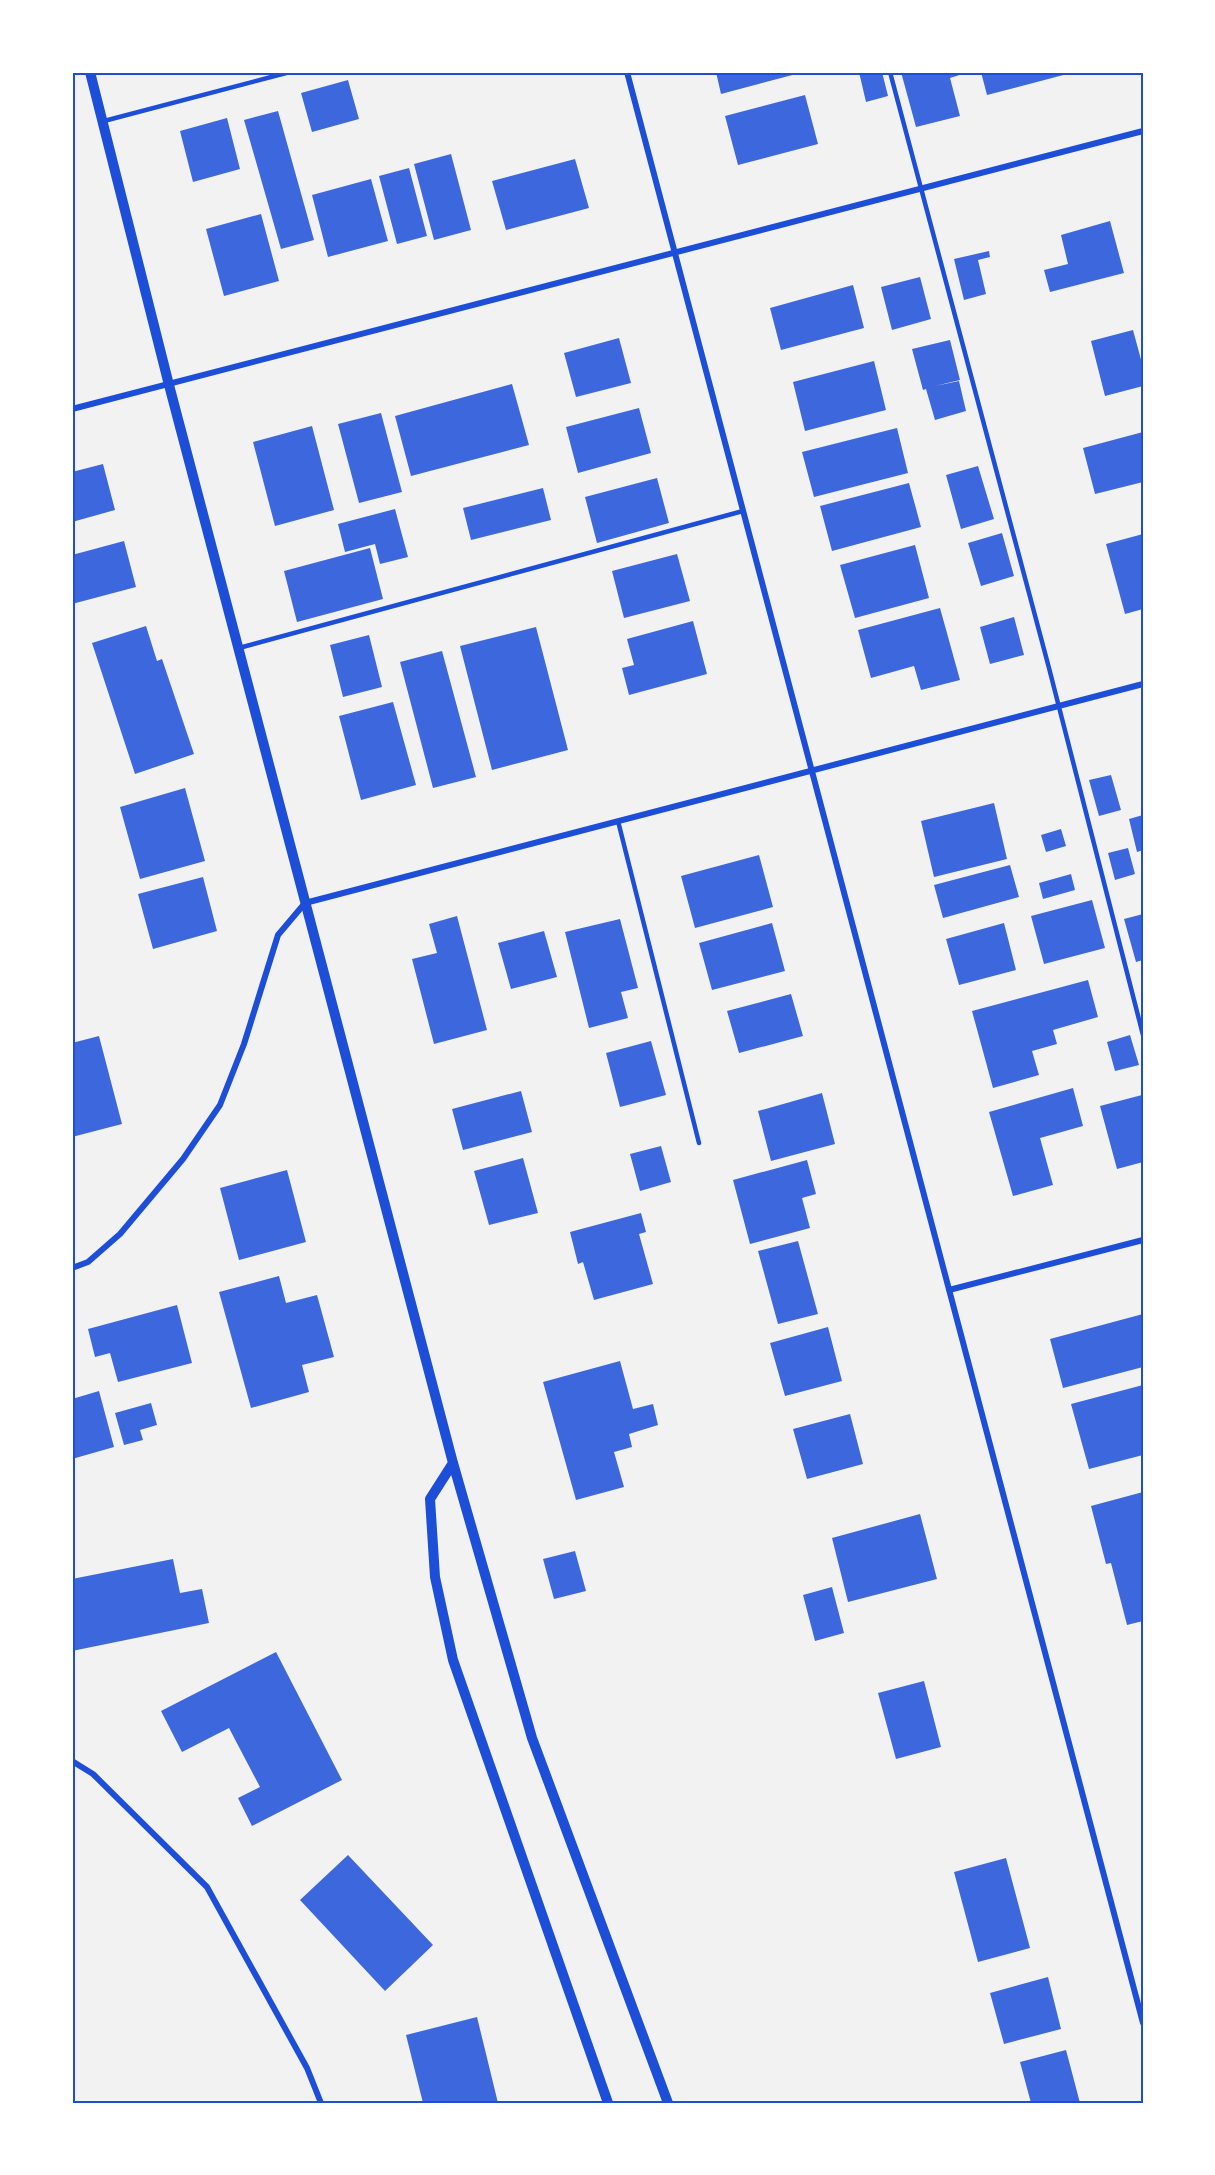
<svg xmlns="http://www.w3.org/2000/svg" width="1215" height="2175" viewBox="0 0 1215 2175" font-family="'Exo 2',sans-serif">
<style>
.building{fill:#3d67dc}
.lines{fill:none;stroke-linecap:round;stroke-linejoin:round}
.service{stroke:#1d4ed8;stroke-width:4.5}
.minor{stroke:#1d4ed8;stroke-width:6}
.tertiary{stroke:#1d4ed8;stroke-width:10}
.neatline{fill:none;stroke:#1d4ed8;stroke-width:2}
</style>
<rect width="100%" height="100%" fill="#f2f2f2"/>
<path class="building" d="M 716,72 L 800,72 L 800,73 L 721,94 Z
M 859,72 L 882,72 L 888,96 L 866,102 Z
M 901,72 L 969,72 L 950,78 L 960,116 L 916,127 Z
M 981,72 L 1071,72 L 1071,73 L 987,95 Z
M 348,80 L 359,119 L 312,132 L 301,93 Z
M 805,95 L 818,144 L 738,165 L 725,116 Z
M 278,111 L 314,240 L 281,249 L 244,120 Z
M 227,118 L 240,169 L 193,182 L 180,131 Z
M 451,154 L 471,230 L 434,240 L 414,164 Z
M 575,159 L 589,208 L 506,230 L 492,181 Z
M 409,168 L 427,236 L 397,244 L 379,176 Z
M 371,179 L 388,241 L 328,257 L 312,195 Z
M 261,214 L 279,281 L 224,296 L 206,229 Z
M 1110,221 L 1124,273 L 1050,292 L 1044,270 L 1068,264 L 1061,235 Z
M 989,251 L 990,257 L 978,260 L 986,294 L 964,300 L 954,259 Z
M 920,277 L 931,319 L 892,330 L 881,287 Z
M 853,285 L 864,328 L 781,350 L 770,308 Z
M 1133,330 L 1143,367 L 1143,386 L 1105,396 L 1091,341 Z
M 619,338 L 631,383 L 576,397 L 564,353 Z
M 950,340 L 960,380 L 935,386 L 959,381 L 966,411 L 935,420 L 926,389 L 923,390 L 912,349 Z
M 874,361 L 886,410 L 805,431 L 793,382 Z
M 512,384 L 529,445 L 411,476 L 395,416 Z
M 639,408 L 651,453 L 578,473 L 566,427 Z
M 381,413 L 402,492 L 359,503 L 338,424 Z
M 312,426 L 334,510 L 275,526 L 253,442 Z
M 897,428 L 908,473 L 814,497 L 802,452 Z
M 1143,432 L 1143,482 L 1095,494 L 1083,448 Z
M 103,464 L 115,510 L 72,522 L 72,472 Z
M 978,466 L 994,519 L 961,529 L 946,475 Z
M 657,478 L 669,523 L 597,543 L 585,497 Z
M 909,483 L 921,527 L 832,551 L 820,506 Z
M 543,488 L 551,520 L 471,540 L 463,508 Z
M 395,509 L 408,557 L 380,564 L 375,544 L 345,552 L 338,524 Z
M 1002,533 L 1014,576 L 981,586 L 968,543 Z
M 1143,534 L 1143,609 L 1125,614 L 1106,544 Z
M 124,541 L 136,587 L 72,604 L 72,555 Z
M 915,545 L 929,598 L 855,618 L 840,565 Z
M 370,548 L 383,599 L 297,622 L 284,571 Z
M 677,554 L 690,601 L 624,618 L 612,571 Z
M 940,608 L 960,680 L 921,690 L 914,666 L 871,678 L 858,630 Z
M 1014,617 L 1024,655 L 990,664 L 980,627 Z
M 693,621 L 707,674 L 629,695 L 622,668 L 634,665 L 627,639 Z
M 146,626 L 157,661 L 162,659 L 194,754 L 135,774 L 92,643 Z
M 536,627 L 568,750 L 492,770 L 460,646 Z
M 369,635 L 382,687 L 343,697 L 330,645 Z
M 442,651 L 476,777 L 433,788 L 400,662 Z
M 393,702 L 416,785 L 361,800 L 339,716 Z
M 1111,775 L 1121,810 L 1099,816 L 1089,780 Z
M 185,788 L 205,861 L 140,879 L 120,807 Z
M 994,803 L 1007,859 L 934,877 L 921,821 Z
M 1143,815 L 1143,850 L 1137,852 L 1129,819 Z
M 1061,829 L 1066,846 L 1046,852 L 1041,835 Z
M 1128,848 L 1135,874 L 1115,880 L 1108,853 Z
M 759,855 L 773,907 L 695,928 L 681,876 Z
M 1010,865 L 1019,897 L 943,918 L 934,885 Z
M 1071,874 L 1075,890 L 1043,899 L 1039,883 Z
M 203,877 L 217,931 L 153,949 L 138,894 Z
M 1092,900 L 1105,948 L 1044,964 L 1031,916 Z
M 1143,914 L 1143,960 L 1136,962 L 1124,919 Z
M 457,916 L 487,1030 L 434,1044 L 412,959 L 437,953 L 429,924 Z
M 620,919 L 638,988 L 621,992 L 628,1018 L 589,1028 L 565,932 Z
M 772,923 L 785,971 L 712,990 L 699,943 Z
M 1004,923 L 1016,970 L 959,985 L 946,939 Z
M 544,931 L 557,977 L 511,989 L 498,943 Z
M 1088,980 L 1098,1017 L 1053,1030 L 1057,1044 L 1032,1051 L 1039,1075 L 993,1088 L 972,1011 Z
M 791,994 L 803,1036 L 739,1053 L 727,1011 Z
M 1130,1035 L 1139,1065 L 1115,1071 L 1107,1042 Z
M 99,1036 L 122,1124 L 72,1137 L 72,1043 Z
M 651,1041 L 666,1095 L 620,1107 L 606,1053 Z
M 1073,1088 L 1083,1126 L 1040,1138 L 1053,1185 L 1013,1196 L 989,1112 Z
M 521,1091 L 532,1132 L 463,1150 L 452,1109 Z
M 822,1093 L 835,1144 L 771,1161 L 758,1111 Z
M 1142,1095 L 1143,1162 L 1117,1169 L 1100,1106 Z
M 661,1146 L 671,1182 L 640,1191 L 630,1154 Z
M 523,1158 L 538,1213 L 489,1225 L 474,1171 Z
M 807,1160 L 816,1194 L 802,1198 L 810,1228 L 750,1244 L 733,1180 Z
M 287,1170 L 306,1242 L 239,1260 L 220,1188 Z
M 641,1213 L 646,1232 L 639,1234 L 653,1284 L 594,1300 L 583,1262 L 578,1264 L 570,1232 Z
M 798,1241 L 818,1314 L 778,1324 L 758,1251 Z
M 279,1276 L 286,1303 L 317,1295 L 334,1357 L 302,1365 L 309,1392 L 251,1408 L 219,1292 Z
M 177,1305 L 192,1363 L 118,1382 L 110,1353 L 95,1357 L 88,1329 Z
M 1143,1314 L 1143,1367 L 1063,1388 L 1050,1339 Z
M 828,1327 L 842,1381 L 785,1396 L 770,1343 Z
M 620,1361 L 633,1409 L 653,1404 L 658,1425 L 629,1434 L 632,1447 L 614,1452 L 624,1487 L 576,1500 L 543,1382 Z
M 1143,1385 L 1143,1455 L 1089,1469 L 1071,1404 Z
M 99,1391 L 114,1447 L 72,1459 L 72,1399 Z
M 151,1403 L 157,1425 L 140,1430 L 143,1440 L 124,1445 L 115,1413 Z
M 850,1414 L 863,1464 L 807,1479 L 793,1429 Z
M 1143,1492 L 1143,1621 L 1127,1625 L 1111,1563 L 1106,1564 L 1091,1506 Z
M 920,1514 L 937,1579 L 848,1602 L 832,1538 Z
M 575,1551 L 586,1591 L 554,1599 L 543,1559 Z
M 173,1559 L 180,1593 L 202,1589 L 209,1623 L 72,1651 L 72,1617 L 75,1616 L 72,1603 L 72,1579 Z
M 832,1587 L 844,1633 L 815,1641 L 803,1595 Z
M 276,1652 L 342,1780 L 252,1826 L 238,1798 L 260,1787 L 229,1728 L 182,1752 L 161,1711 Z
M 924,1681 L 941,1747 L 896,1759 L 878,1693 Z
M 348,1855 L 433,1945 L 385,1991 L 300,1900 Z
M 1006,1858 L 1030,1948 L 978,1962 L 954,1872 Z
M 1048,1977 L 1061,2029 L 1004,2044 L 990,1993 Z
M 477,2017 L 498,2103 L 423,2103 L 406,2035 Z
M 1066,2050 L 1080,2103 L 1031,2103 L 1020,2062 Z"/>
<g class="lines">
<path class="service" d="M 890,72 L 1049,668 L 1143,1035
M 104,121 L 290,72
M 239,648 L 743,511
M 618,821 L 699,1143"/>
<path class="minor" d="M 627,72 L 1143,2023
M 72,409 L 1143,131
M 72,1268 L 88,1262 L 120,1234 L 183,1159 L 220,1105 L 244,1044 L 278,935 L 305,903 L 1143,684
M 949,1290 L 1143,1240
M 72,1761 L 93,1774 L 207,1887 L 307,2068 L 321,2103"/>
<path class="tertiary" d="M 90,72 L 169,385 L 453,1463 L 532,1738 L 668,2103
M 453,1463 L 430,1499 L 435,1577 L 453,1660 L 608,2103"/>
</g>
<rect width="1215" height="2175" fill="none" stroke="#ffffff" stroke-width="147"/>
<rect x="74" y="74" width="1068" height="2028" class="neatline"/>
</svg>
